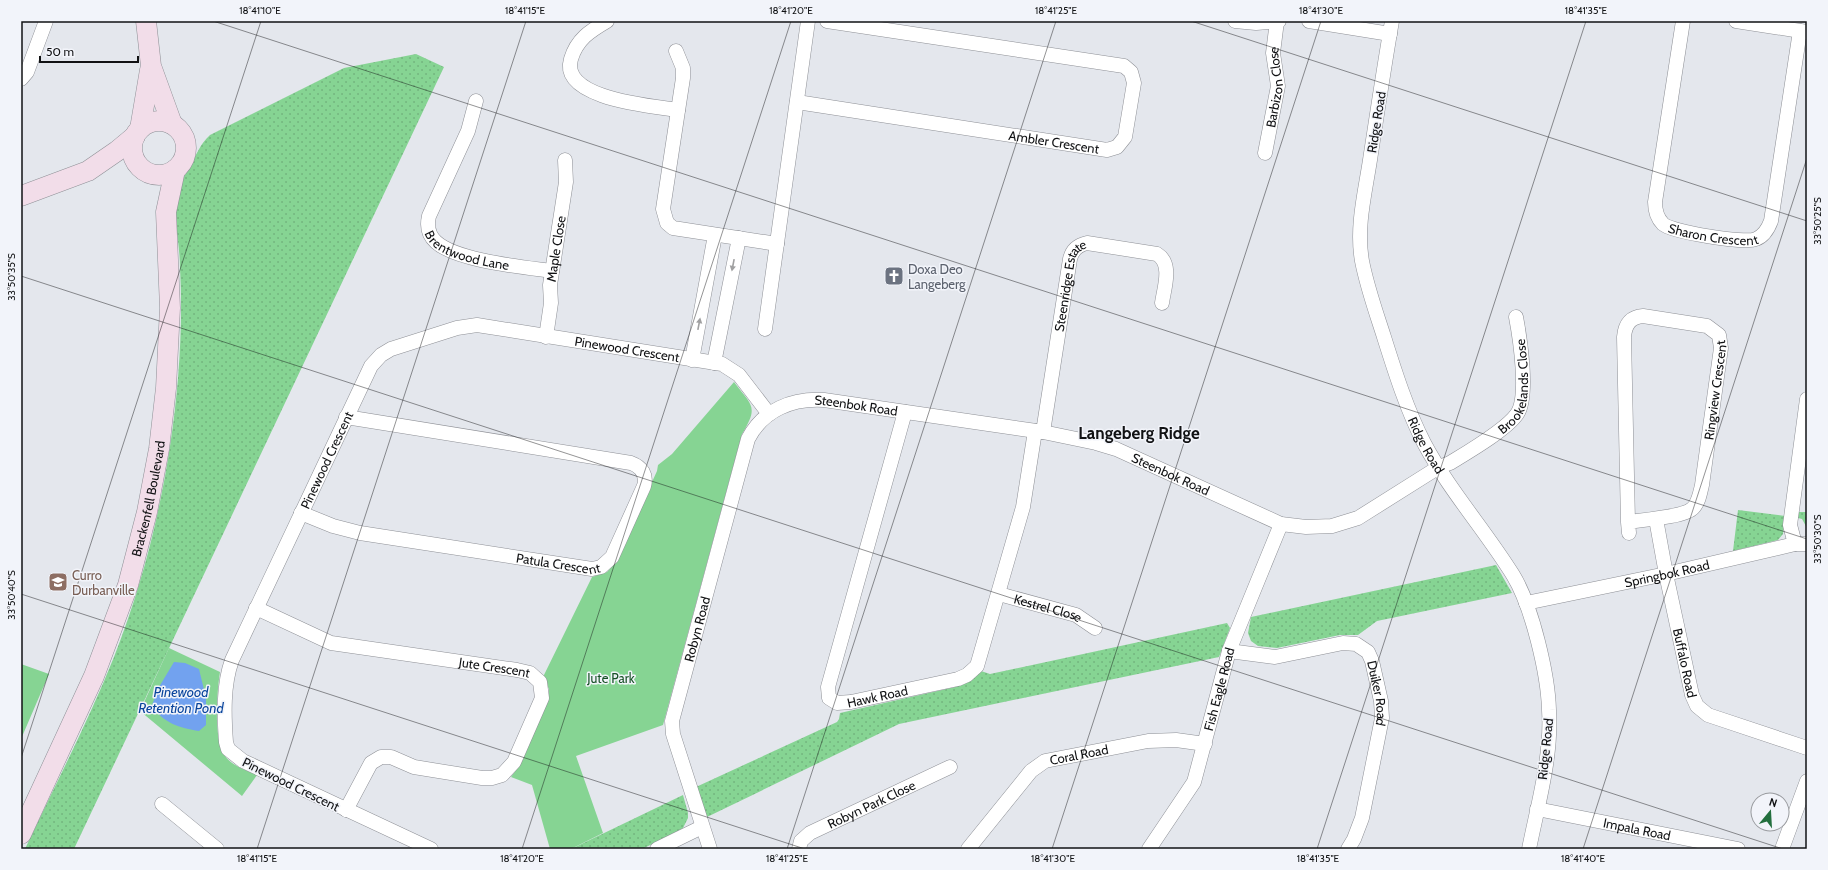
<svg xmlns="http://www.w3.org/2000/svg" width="1828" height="870" viewBox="0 0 1828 870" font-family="Cabin,sans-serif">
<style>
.grass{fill:url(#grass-dots)}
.green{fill:#86d493}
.water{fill:#72a2ef}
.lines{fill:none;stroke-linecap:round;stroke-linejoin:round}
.street-casing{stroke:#8e9096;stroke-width:15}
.secondary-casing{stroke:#8e9096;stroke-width:21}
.street{stroke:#fff;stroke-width:14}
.secondary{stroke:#f2dde9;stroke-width:20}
.oneway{fill:#a0a0a1}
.ticks{fill:none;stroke:#111214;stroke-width:1;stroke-opacity:0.45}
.labels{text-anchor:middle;stroke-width:3;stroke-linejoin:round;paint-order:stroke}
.street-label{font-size:13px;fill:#111214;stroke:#f2f4fa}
.worship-label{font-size:13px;fill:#5b616d;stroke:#f2f4fa;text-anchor:start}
.education-label{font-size:13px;fill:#785e54;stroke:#f2f4fa;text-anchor:start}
.park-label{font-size:13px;fill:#185227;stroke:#f2f4fa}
.water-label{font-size:14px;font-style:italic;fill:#08449c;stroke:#f2f4fa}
.district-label{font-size:17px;font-weight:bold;fill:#111214;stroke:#f2f4fa}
.neatline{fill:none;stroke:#111214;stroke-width:1.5}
.ticks-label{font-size:10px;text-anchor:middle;fill:#111214}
</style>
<defs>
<pattern id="grass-dots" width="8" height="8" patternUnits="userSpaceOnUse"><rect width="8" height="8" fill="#86d493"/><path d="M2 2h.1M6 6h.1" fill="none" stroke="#73b57e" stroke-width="1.8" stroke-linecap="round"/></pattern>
</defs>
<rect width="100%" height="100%" fill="#e4e7ed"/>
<path class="grass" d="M 416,54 L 444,67 L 74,849 L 25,849 C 55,785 88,722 114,657 C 149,568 170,473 178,378 C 181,341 182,305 180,268 C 180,246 174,223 176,200 C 176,187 184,178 190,166 C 197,154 200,144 210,135 L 344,68 Z
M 1738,510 L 1785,516 L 1783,534 L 1778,540 L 1733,551 Z
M 1798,512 L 1807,512 L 1807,528 L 1802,519 L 1798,518 Z
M 1496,565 L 1512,593 L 1377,621 L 1358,635 L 1340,635 L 1277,648 L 1258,646 L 1251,641 L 1248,633 L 1251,617 Z
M 1227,623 L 1230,628 L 1219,657 L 899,724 L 707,817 L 696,787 L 837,722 L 839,719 L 840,713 L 955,687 C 966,683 974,680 981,671 L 990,674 Z
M 683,795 L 688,813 L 688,818 L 683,828 L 675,833 L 642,849 L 571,849 Z"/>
<path class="green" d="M 734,382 C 752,406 759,406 742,434 L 663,725 L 576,756 L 603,833 L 571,849 L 550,849 L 532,785 L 511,777 L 519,766 L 548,701 L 549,689 L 543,677 L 592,577 L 607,572 L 615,563 L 657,471 L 658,465 L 672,454 Z
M 169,648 L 220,672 C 217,692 213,739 225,756 C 232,766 246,770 257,775 L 242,796 L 140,711 Z
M 21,664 L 49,674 L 21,739 Z"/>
<path class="water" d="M 174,662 L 185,663 L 199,669 L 206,698 L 206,725 L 199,731 C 180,728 162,723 152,705 L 159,687 Z"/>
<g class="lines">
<defs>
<g id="street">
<path d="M 607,21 C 590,31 577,39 571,59 C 559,99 653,106 678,110"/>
<path d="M 1235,21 L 1256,23 L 1279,21"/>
<path d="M 1309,21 L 1390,34"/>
<path id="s1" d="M 1392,21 C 1384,67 1377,114 1370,160 C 1365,193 1356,227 1362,261 C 1367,287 1376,312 1384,337 C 1395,372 1407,410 1424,443 C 1449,490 1485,530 1513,575 C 1532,606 1548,674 1549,710 C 1552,756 1538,804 1529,849"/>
<path id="s2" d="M 1683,21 L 1655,202 C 1655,211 1657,218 1663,224 C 1672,232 1745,244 1756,239 C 1764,236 1768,229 1771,221 L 1800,31"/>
<path d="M 1736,21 L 1807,32"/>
<path d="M 676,51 L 683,68 L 683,78 L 663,209 L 667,223 L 673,228 L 777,244"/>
<path d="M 21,79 L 27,72 L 46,21"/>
<path id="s3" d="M 476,101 L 468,131 L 429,216 C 427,225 428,235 436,242 C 457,261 523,267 552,271"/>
<path id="s4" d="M 797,102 L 1107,150 L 1117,147 L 1125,137 L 1134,83 L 1131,72 L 1124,66 L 827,21"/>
<path id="s5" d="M 1265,153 L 1278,86 L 1273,53 L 1277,21"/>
<path d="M 765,329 L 808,21"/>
<path id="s6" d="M 546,337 L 551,303 L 550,285 L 566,182 L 565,160"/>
<path d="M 692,360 L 715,235"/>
<path d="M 714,363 L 739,238"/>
<path id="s7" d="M 905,412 L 828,687 L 829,698 L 837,703 L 851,702 L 958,679 L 967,675 L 977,666 L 1023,507 L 1035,431"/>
<path id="s8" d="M 1043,432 L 1070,259 C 1072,250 1078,245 1087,243 L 1157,254 C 1173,264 1164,288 1162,303"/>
<path id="s9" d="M 301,513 L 333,526 L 360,533 L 592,569 L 601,567 L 612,557 L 644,486 C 647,475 642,467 631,463 L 346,417"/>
<path id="s10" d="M 1656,519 L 1666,574 L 1692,695 L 1697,706 L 1708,715 L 1807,748"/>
<path id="s11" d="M 1628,522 C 1641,520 1685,517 1693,508 C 1699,502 1700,493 1702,485 L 1721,348 L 1719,335 L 1707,326 L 1643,316 C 1630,317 1625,325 1624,337 L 1628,522 L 1629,533"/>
<path d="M 1795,544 L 1790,525 L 1807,399"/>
<path id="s12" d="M 999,594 L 1076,615 L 1095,628"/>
<path id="s13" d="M 1526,603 L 1666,574 L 1795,544 L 1807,544"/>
<path id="s14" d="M 256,608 L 331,643 L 517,670 L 530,673 L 540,682 L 542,698 L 514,762 L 502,775 L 492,778 L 482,778 L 414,767 L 391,757 L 381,757 L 371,763 L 346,810"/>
<path id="s15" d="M 1229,651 L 1275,657 L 1343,643 L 1356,644 L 1368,652 L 1372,661 L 1381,701 L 1382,718 L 1362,818 L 1354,839 L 1348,849"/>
<path d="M 162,804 L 217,849"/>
<path id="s16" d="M 1537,809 L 1738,849"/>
<path id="s17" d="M 431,849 L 243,761 L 228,749 L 226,742 C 224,715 223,685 232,660 L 371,366 L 381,355 L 391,349 L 457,328 L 477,325 L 722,364 L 739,375 L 769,414"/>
<path d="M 657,849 L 702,827"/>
<path id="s18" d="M 710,849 L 673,734 L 672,721 L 748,439 C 763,410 792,398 824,400 L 1043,432 L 1096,443 L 1116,449 L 1281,524 L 1306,527 L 1332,526 L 1358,518 L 1439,467 L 1450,463 C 1468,452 1506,430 1517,414 C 1529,397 1520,338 1516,317"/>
<path id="s19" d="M 799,849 L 801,841 L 810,833 L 950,767"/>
<path id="s20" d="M 968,849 L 1031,771 L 1045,761 L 1148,741 L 1176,740 L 1205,744"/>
<path id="s21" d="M 1149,849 L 1194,782 L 1229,651 L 1281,524"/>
<path d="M 1782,849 L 1807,781"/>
</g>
<g id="secondary">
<path d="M 146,21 L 151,66 L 172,124"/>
<circle cx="159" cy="148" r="27"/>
<path d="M 140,129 L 150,70"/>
<path d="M 21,196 L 88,171 L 117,151 L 135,136"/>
<path id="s22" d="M 21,834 L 94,676 L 128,585 L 147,512 L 159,449 L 166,388 L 170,308 L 166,212 L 175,170"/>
</g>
</defs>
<use href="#street" class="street-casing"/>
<use href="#secondary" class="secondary-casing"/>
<use href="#street" class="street"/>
<use href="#secondary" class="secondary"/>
</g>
<defs><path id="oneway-solid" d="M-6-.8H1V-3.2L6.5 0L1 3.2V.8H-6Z"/></defs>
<g class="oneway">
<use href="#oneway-solid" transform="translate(733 265) rotate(101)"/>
<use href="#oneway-solid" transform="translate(699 324) rotate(-79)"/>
</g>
<path class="ticks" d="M 213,21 L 1807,539M 1191,21 L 1807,221M 21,276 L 1783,849M 21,594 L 805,849M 21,758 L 261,21M 257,849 L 526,21M 522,849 L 791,21M 787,849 L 1056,21M 1052,849 L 1321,21M 1317,849 L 1586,21M 1583,849 L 1807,158"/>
<defs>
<symbol id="church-square" viewBox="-11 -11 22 22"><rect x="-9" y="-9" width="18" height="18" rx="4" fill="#6b7280" stroke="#f2f4fa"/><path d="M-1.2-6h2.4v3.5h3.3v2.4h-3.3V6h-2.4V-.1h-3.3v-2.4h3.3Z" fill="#fff"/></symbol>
<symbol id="school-square" viewBox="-11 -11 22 22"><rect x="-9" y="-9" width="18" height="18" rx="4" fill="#8d6e63" stroke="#f2f4fa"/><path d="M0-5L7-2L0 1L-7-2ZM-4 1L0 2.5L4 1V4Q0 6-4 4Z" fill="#fff"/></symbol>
</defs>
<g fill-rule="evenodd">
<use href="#church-square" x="883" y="265" width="22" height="22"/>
<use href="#school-square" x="47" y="571" width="22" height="22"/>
</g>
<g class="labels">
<g class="street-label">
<text dy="5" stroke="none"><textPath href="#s5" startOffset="67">Barbizon Close</textPath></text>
<text transform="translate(1376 122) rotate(-81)" y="5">Ridge Road</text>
<text dy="5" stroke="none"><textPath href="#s4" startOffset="260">Ambler Crescent</textPath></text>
<text dy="5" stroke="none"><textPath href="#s2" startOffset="259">Sharon Crescent</textPath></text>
<text dy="5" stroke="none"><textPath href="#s3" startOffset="185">Brentwood Lane</textPath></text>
<text dy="5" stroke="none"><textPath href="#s6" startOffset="89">Maple Close</textPath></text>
<text dy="5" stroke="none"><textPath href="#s8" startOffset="150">Steenridge Estate</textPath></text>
<text dy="5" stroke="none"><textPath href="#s17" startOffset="910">Pinewood Crescent</textPath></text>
<text dy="5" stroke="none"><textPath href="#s18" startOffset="1289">Brookelands Close</textPath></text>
<text dy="5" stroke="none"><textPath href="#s11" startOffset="188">Ringview Crescent</textPath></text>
<text dy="5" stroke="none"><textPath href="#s18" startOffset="549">Steenbok Road</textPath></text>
<text dy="5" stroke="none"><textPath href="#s1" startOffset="438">Ridge Road</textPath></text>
<text dy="5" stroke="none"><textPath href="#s17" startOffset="538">Pinewood Crescent</textPath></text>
<text dy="5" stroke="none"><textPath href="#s18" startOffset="873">Steenbok Road</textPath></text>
<text dy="5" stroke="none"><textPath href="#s22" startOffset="360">Brackenfell Boulevard</textPath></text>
<text dy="5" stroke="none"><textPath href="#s9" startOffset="263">Patula Crescent</textPath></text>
<text dy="5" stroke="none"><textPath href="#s13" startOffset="144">Springbok Road</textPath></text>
<text dy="5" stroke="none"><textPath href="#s12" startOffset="51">Kestrel Close</textPath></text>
<text dy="5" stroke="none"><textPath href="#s18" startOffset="229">Robyn Road</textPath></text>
<text dy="5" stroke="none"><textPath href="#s10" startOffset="147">Buffalo Road</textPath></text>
<text dy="5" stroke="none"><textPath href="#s14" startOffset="248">Jute Crescent</textPath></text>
<text dy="5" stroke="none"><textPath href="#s21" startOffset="177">Fish Eagle Road</textPath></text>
<text dy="5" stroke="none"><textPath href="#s15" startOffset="186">Duiker Road</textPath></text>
<text dy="5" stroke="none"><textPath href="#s7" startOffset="347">Hawk Road</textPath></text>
<text transform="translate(1545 749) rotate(-84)" y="5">Ridge Road</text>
<text dy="5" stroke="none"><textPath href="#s20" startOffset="152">Coral Road</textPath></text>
<text transform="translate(291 784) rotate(26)" y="5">Pinewood Crescent</text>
<text dy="5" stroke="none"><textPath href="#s19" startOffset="88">Robyn Park Close</textPath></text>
<text dy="5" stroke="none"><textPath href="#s16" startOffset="102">Impala Road</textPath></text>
</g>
<g class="worship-label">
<text x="908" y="274">Doxa Deo<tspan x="908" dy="15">Langeberg</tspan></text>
</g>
<g class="education-label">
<text x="72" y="580">Curro<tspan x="72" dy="15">Durbanville</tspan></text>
</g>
<g class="park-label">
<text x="611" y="683">Jute Park</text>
</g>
<g class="water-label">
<text x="181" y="697">Pinewood<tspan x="181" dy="16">Retention Pond</tspan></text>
</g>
<g class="district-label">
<text x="1139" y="439">Langeberg Ridge</text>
</g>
</g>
<rect width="1828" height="870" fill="none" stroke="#f2f4fa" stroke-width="44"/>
<g transform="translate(1770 812) rotate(18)"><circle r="19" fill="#f2f4fa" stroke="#989a9e"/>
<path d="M0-3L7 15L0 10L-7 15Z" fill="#236f3e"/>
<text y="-6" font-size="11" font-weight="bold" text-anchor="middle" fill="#111214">N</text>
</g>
<path d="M40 56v6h98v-6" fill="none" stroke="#111214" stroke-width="2"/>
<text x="46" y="56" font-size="12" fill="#111214" stroke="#f2f4fa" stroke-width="3" paint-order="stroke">50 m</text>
<rect x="22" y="22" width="1784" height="826" class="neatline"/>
<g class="ticks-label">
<text x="260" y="14">18°41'10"E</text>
<text x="525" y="14">18°41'15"E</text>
<text x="791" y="14">18°41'20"E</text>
<text x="1056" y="14">18°41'25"E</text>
<text x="1321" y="14">18°41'30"E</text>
<text x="1586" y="14">18°41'35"E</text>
<text transform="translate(1817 221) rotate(-90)" y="4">33°50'25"S</text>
<text transform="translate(11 277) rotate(-90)" y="4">33°50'35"S</text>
<text transform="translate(1817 539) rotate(-90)" y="4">33°50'30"S</text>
<text transform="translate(11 595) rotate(-90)" y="4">33°50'40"S</text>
<text x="257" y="862">18°41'15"E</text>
<text x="522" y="862">18°41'20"E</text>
<text x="787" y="862">18°41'25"E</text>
<text x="1053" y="862">18°41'30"E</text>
<text x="1318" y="862">18°41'35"E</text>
<text x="1583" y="862">18°41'40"E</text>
</g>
</svg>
